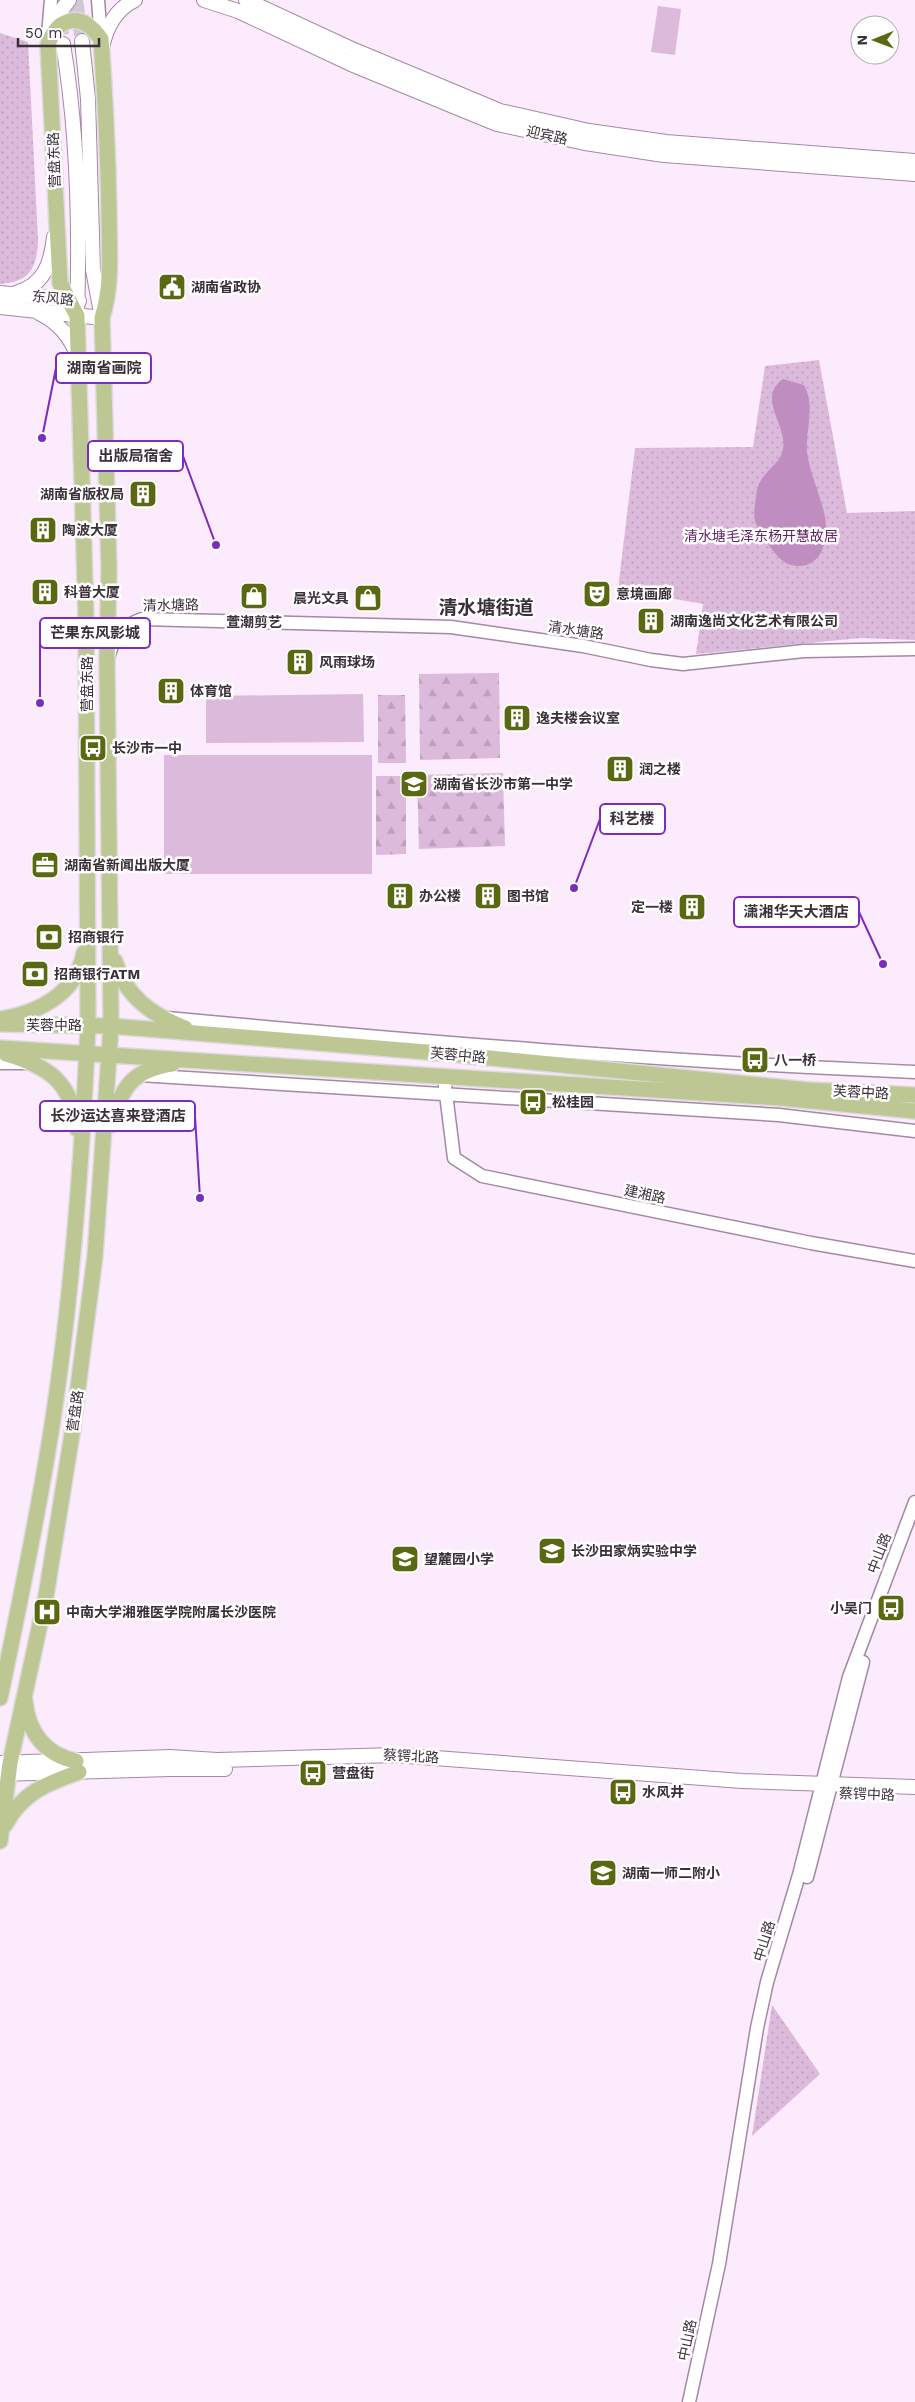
<svg xmlns="http://www.w3.org/2000/svg" width="915" height="2402" viewBox="0 0 915 2402" font-family="'Work Sans','Noto Sans SC',sans-serif">
<style>
.grass{fill:url(#grass-dots)}
.forest{fill:url(#forest-firs)}
.pitch{fill:#dcbadb}
.water{fill:#bf8dbf}
.lines{fill:none;stroke-linecap:round;stroke-linejoin:round}
.secondary-tunnel{stroke:#d5c6d5;stroke-width:14;stroke-dasharray:14 7;stroke-linecap:butt}
.tertiary-casing{stroke:#a389a3;stroke-width:15}
.secondary-casing{stroke:#a389a3;stroke-width:16}
.primary-casing{stroke:#dcdadc;stroke-width:18}
.tertiary{stroke:#fff;stroke-width:12}
.secondary{stroke:#fff;stroke-width:14}
.primary{stroke:#bdc794;stroke-width:15}
.labels{text-anchor:middle;stroke-width:5;stroke-linejoin:round;paint-order:stroke}
.street-label{font-size:14px;fill:#3b303a;stroke:#fefefe}
.poi-label{font-size:14px;font-weight:bold;fill:#3b303a;stroke:#fefefe;text-anchor:start}
.park-label{font-size:14px;fill:#612462;stroke:#fefefe}
.district-label{font-size:19px;font-weight:bold;fill:#3b303a;stroke:#fefefe}
.leader{fill:none;stroke:#7b2cbf;stroke-width:2}
.callout-dot{fill:#7b2cbf;stroke:#fefefe;stroke-width:2}
.callout{fill:#fefefe;stroke:#7b2cbf;stroke-width:2}
.callout-label{font-size:15px;text-anchor:middle;font-weight:bold;fill:#3b303a}
</style>
<defs>
<pattern id="grass-dots" width="8" height="8" patternUnits="userSpaceOnUse" patternTransform="scale(1.25)"><rect width="8" height="8" fill="#dcbadb"/><path d="M2 2h.1M6 6h.1" fill="none" stroke="#bea0bd" stroke-width="1.8" stroke-linecap="round"/></pattern>
<pattern id="forest-firs" width="22" height="20" patternUnits="userSpaceOnUse" patternTransform="scale(1.25)"><rect width="22" height="20" fill="#dcbadb"/><path d="M5 1l3.5 6h-7zM16 11l3.5 6h-7z" fill="#bea0bd"/></pattern>
</defs>
<rect width="100%" height="100%" fill="#fcebfc"/>
<path class="grass" d="M 0,33 L 28,42 L 38,240 C 37,268 30,282 0,284 Z
M 819,360 L 847,513 L 915,511 L 915,640 L 861,638 L 696,654 L 703,604 L 618,589 L 635,448 L 753,447 L 765,366 Z
M 772,2005 L 820,2074 L 752,2136 Z"/>
<path class="forest" d="M 499,673 L 500,758 L 420,760 L 419,674 Z
M 378,695 L 405,695 L 406,763 L 378,763 Z
M 503,773 L 505,846 L 419,849 L 417,775 Z
M 376,776 L 406,776 L 406,854 L 376,855 Z"/>
<path class="pitch" d="M 658,6 L 681,9 L 675,55 L 651,52 Z
M 363,694 L 364,742 L 206,743 L 206,696 Z
M 164,755 L 372,755 L 372,874 L 164,874 Z"/>
<path class="water" d="M 783,379 L 804,385 C 816,408 805,429 807,452 C 810,477 825,503 826,526 C 827,546 819,567 797,566 C 793,565 789,565 786,563 C 775,557 759,532 755,521 C 753,513 756,498 757,490 C 762,470 780,466 783,449 C 788,426 756,398 783,379 Z"/>
<g class="lines">
<path class="secondary-tunnel" d="M 58,0 L 63,44
M 76,0 L 82,41"/>
<defs>
<path id="tertiary" d="M 98,0 L 101,39
M 48,35 L 51,0
M 109,655 C 114,636 124,625 142,619 L 451,627 L 583,646 L 651,660 L 683,664 L 804,651 L 915,649
M 167,1018 C 416,1041 665,1062 915,1072
M 0,1063 L 27,1063
M 139,1075 L 779,1115 L 915,1131
M 445,1086 L 454,1158 L 482,1176 L 811,1243 L 915,1261
M 807,1877 L 863,1662
M 689,2402 L 719,2264 L 757,2028 L 767,1982 L 799,1875 L 849,1677 L 915,1502"/>
<path id="secondary" d="M 204,0 L 238,11 L 351,64 L 497,124 L 585,143 L 664,155 L 915,174
M 246,0 L 354,50 L 500,111 L 589,131 L 666,142 L 915,161
M 50,36 L 57,16 L 69,0
M 63,44 C 78,133 80,225 77,316
M 102,48 C 106,28 116,9 135,0
M 0,293 L 79,301
M 16,293 C 44,285 51,264 54,237
M 0,307 L 102,318 L 93,270 L 88,99 L 82,41
M 39,313 C 58,322 70,336 77,355
M 0,1763 L 170,1757 L 217,1760 L 395,1755 L 742,1781 L 915,1787
M 0,1774 L 170,1769 L 225,1769"/>
<path id="primary" d="M 115,961 C 125,996 152,1015 185,1028
M 1,1019 C 38,1013 76,994 84,953
M 0,1024 L 111,1026 L 451,1054 L 809,1090 L 915,1095
M 0,1048 L 780,1098 L 915,1111
M 6,1054 C 48,1066 72,1082 77,1129
M 111,1125 C 121,1088 132,1070 172,1064
M 0,1698 C 18,1612 36,1525 50,1438 C 72,1302 82,1163 88,1025 L 86,617 L 77,316 L 60,283 L 48,45 C 58,14 84,13 101,39 C 105,96 108,154 109,212 C 109,248 113,283 102,318 L 109,568 L 107,662 L 111,1026 L 95,1256 L 72,1434 L 46,1596 L 10,1763 L 0,1841
M 25,1701 C 28,1732 45,1755 76,1761
M 5,1825 C 23,1792 46,1784 79,1772"/>
</defs>
<use href="#tertiary" class="tertiary-casing"/>
<use href="#secondary" class="secondary-casing"/>
<use href="#primary" class="primary-casing"/>
<use href="#tertiary" class="tertiary"/>
<use href="#secondary" class="secondary"/>
<use href="#primary" class="primary"/>
</g>
<defs>
<symbol id="civic-square" viewBox="-11 -11 22 22"><rect x="-9" y="-9" width="18" height="18" rx="4" fill="#5a6811" stroke="#fefefe"/><path d="M-.6-6.5H3V-4.5H.6V-3L4-1V1h2V6H-6V1h2V-1L-.6-3ZM-1.2 2.5V6h2.4V2.5Z" fill="#fff"/></symbol>
<symbol id="building-square" viewBox="-11 -11 22 22"><rect x="-9" y="-9" width="18" height="18" rx="4" fill="#5a6811" stroke="#fefefe"/><path d="M-4-6H4V6H1V3H-1V6H-4ZM-2.5-4.3h1.7v1.8h-1.7ZM.8-4.3h1.7v1.8H.8ZM-2.5-1h1.7V.8h-1.7ZM.8-1h1.7V.8H.8Z" fill="#fff"/></symbol>
<symbol id="theatre-square" viewBox="-11 -11 22 22"><rect x="-9" y="-9" width="18" height="18" rx="4" fill="#5a6811" stroke="#fefefe"/><path d="M-5-5.5Q0-4 5-5.5V0Q5 5 0 6Q-5 5-5 0ZM-3.3-2.5H-1v1.5H-3.3ZM1-2.5H3.3v1.5H1ZM-2.8 1Q0 5.5 2.8 1Z" fill="#fff"/></symbol>
<symbol id="shop-square" viewBox="-11 -11 22 22"><rect x="-9" y="-9" width="18" height="18" rx="4" fill="#5a6811" stroke="#fefefe"/><path d="M-5-2.5h2.3a2.7 3.5 0 0 1 5.4 0H5L5.5 6h-11ZM-1.5-2.5h3a1.5 2.3 0 0 0-3 0Z" fill="#fff"/></symbol>
<symbol id="bus-square" viewBox="-11 -11 22 22"><rect x="-9" y="-9" width="18" height="18" rx="4" fill="#5a6811" stroke="#fefefe"/><path d="M-5-6H5V4H4V6H2V4H-2V6H-4V4H-5ZM-3.5-4V0h7V-4ZM-3.5 1.2v1.5H-2V1.2ZM2 1.2v1.5H3.5V1.2Z" fill="#fff"/></symbol>
<symbol id="school-square" viewBox="-11 -11 22 22"><rect x="-9" y="-9" width="18" height="18" rx="4" fill="#5a6811" stroke="#fefefe"/><path d="M0-5L7-2L0 1L-7-2ZM-4 1L0 2.5L4 1V4Q0 6-4 4Z" fill="#fff"/></symbol>
<symbol id="office-square" viewBox="-11 -11 22 22"><rect x="-9" y="-9" width="18" height="18" rx="4" fill="#5a6811" stroke="#fefefe"/><path d="M-6-3h4V-5.5h4V-3h4V5H-6ZM-1-4.5V-3h2v-1.5ZM-6 0V1H6V0Z" fill="#fff"/></symbol>
<symbol id="bank-square" viewBox="-11 -11 22 22"><rect x="-9" y="-9" width="18" height="18" rx="4" fill="#5a6811" stroke="#fefefe"/><path d="M-6-4H6V4H-6ZM0-2.3a2.3 2.3 0 1 0 0 4.6a2.3 2.3 0 1 0 0-4.6Z" fill="#fff"/></symbol>
<symbol id="hospital-square" viewBox="-11 -11 22 22"><rect x="-9" y="-9" width="18" height="18" rx="4" fill="#5a6811" stroke="#fefefe"/><path d="M-5-5h3v3.5h4V-5h3V5h-3V1.5h-4V5h-3Z" fill="#fff"/></symbol>
</defs>
<g fill-rule="evenodd">
<use href="#civic-square" x="156" y="271" width="32" height="32"/>
<use href="#building-square" x="127" y="478" width="32" height="32"/>
<use href="#building-square" x="27" y="514" width="32" height="32"/>
<use href="#building-square" x="29" y="576" width="32" height="32"/>
<use href="#theatre-square" x="581" y="578" width="32" height="32"/>
<use href="#shop-square" x="238" y="580" width="32" height="32"/>
<use href="#shop-square" x="352" y="582" width="32" height="32"/>
<use href="#building-square" x="635" y="605" width="32" height="32"/>
<use href="#building-square" x="284" y="646" width="32" height="32"/>
<use href="#building-square" x="155" y="675" width="32" height="32"/>
<use href="#building-square" x="501" y="702" width="32" height="32"/>
<use href="#bus-square" x="77" y="732" width="32" height="32"/>
<use href="#building-square" x="604" y="753" width="32" height="32"/>
<use href="#school-square" x="398" y="768" width="32" height="32"/>
<use href="#office-square" x="29" y="849" width="32" height="32"/>
<use href="#building-square" x="384" y="880" width="32" height="32"/>
<use href="#building-square" x="472" y="880" width="32" height="32"/>
<use href="#building-square" x="676" y="891" width="32" height="32"/>
<use href="#bank-square" x="33" y="921" width="32" height="32"/>
<use href="#bank-square" x="19" y="958" width="32" height="32"/>
<use href="#bus-square" x="739" y="1044" width="32" height="32"/>
<use href="#bus-square" x="517" y="1086" width="32" height="32"/>
<use href="#school-square" x="536" y="1535" width="32" height="32"/>
<use href="#school-square" x="389" y="1543" width="32" height="32"/>
<use href="#bus-square" x="875" y="1592" width="32" height="32"/>
<use href="#hospital-square" x="31" y="1596" width="32" height="32"/>
<use href="#bus-square" x="297" y="1757" width="32" height="32"/>
<use href="#bus-square" x="607" y="1776" width="32" height="32"/>
<use href="#school-square" x="587" y="1857" width="32" height="32"/>
</g>
<g class="labels">
<g class="street-label">
<text transform="translate(547 135) rotate(12)" y="5">迎宾路</text>
<text transform="translate(54 160) rotate(-92)" y="5">营盘东路</text>
<text transform="translate(53 298) rotate(6)" y="5">东风路</text>
<text transform="translate(171 605) rotate(-1)" y="5">清水塘路</text>
<text transform="translate(576 630) rotate(8)" y="5">清水塘路</text>
<text transform="translate(87 684) rotate(-90)" y="5">营盘东路</text>
<text x="54" y="1030">芙蓉中路</text>
<text transform="translate(458 1055) rotate(5)" y="5">芙蓉中路</text>
<text transform="translate(861 1092) rotate(3)" y="5">芙蓉中路</text>
<text transform="translate(645 1194) rotate(12)" y="5">建湘路</text>
<text transform="translate(75 1411) rotate(-82)" y="5">营盘路</text>
<text transform="translate(879 1553) rotate(-69)" y="5">中山路</text>
<text transform="translate(411 1756) rotate(3)" y="5">蔡锷北路</text>
<text transform="translate(867 1794) rotate(2)" y="5">蔡锷中路</text>
<text transform="translate(764 1941) rotate(-73)" y="5">中山路</text>
<text transform="translate(687 2340) rotate(-78)" y="5">中山路</text>
</g>
<g class="poi-label">
<text x="191" y="292">湖南省政协</text>
<text x="124" y="499" text-anchor="end">湖南省版权局</text>
<text x="62" y="535">陶波大厦</text>
<text x="64" y="597">科普大厦</text>
<text x="616" y="599">意境画廊</text>
<text x="349" y="603" text-anchor="end">晨光文具</text>
<text x="670" y="626">湖南逸尚文化艺术有限公司</text>
<text x="254" y="627" text-anchor="middle">萱潮剪艺</text>
<text x="319" y="667">风雨球场</text>
<text x="190" y="696">体育馆</text>
<text x="536" y="723">逸夫楼会议室</text>
<text x="112" y="753">长沙市一中</text>
<text x="639" y="774">润之楼</text>
<text x="433" y="789">湖南省长沙市第一中学</text>
<text x="64" y="870">湖南省新闻出版大厦</text>
<text x="419" y="901">办公楼</text>
<text x="507" y="901">图书馆</text>
<text x="673" y="912" text-anchor="end">定一楼</text>
<text x="68" y="942">招商银行</text>
<text x="54" y="979">招商银行ATM</text>
<text x="774" y="1065">八一桥</text>
<text x="552" y="1107">松桂园</text>
<text x="571" y="1556">长沙田家炳实验中学</text>
<text x="424" y="1564">望麓园小学</text>
<text x="872" y="1613" text-anchor="end">小吴门</text>
<text x="66" y="1617">中南大学湘雅医学院附属长沙医院</text>
<text x="332" y="1778">营盘街</text>
<text x="642" y="1797">水风井</text>
<text x="622" y="1878">湖南一师二附小</text>
</g>
<g class="park-label">
<text x="761" y="541">清水塘毛泽东杨开慧故居</text>
</g>
<g class="district-label">
<text x="486" y="614">清水塘街道</text>
</g>
</g>
<path class="leader" d="M42 438L56 368M216 545L183 456M40 703L40 633M574 888L600 819M883 964L859 912M200 1198L195 1116"/>
<g class="callout-dot">
<circle cx="42" cy="438" r="5"/>
<circle cx="216" cy="545" r="5"/>
<circle cx="40" cy="703" r="5"/>
<circle cx="574" cy="888" r="5"/>
<circle cx="883" cy="964" r="5"/>
<circle cx="200" cy="1198" r="5"/>
</g>
<g class="callout">
<rect x="56" y="353" width="95" height="30" rx="5"/>
<rect x="88" y="441" width="95" height="30" rx="5"/>
<rect x="40" y="618" width="110" height="30" rx="5"/>
<rect x="600" y="804" width="65" height="30" rx="5"/>
<rect x="734" y="897" width="125" height="30" rx="5"/>
<rect x="40" y="1101" width="155" height="30" rx="5"/>
</g>
<g class="callout-label">
<text x="104" y="373">湖南省画院</text>
<text x="136" y="461">出版局宿舍</text>
<text x="95" y="638">芒果东风影城</text>
<text x="632" y="824">科艺楼</text>
<text x="796" y="917">潇湘华天大酒店</text>
<text x="118" y="1121">长沙运达喜来登酒店</text>
</g>
<g transform="translate(875 40) rotate(269)"><circle r="24" fill="#fefefe" stroke="#b0acb0"/>
<path d="M0-4L9 19L0 12L-9 19Z" fill="#5a6811"/>
<text y="-8" font-size="14" font-weight="bold" text-anchor="middle" fill="#3b303a">N</text>
</g>
<path d="M18 38v8h81v-8" fill="none" stroke="#3b303a" stroke-width="2.5"/>
<text x="25" y="38" font-size="15" fill="#3b303a" stroke="#fefefe" stroke-width="4" paint-order="stroke">50 m</text>
</svg>
